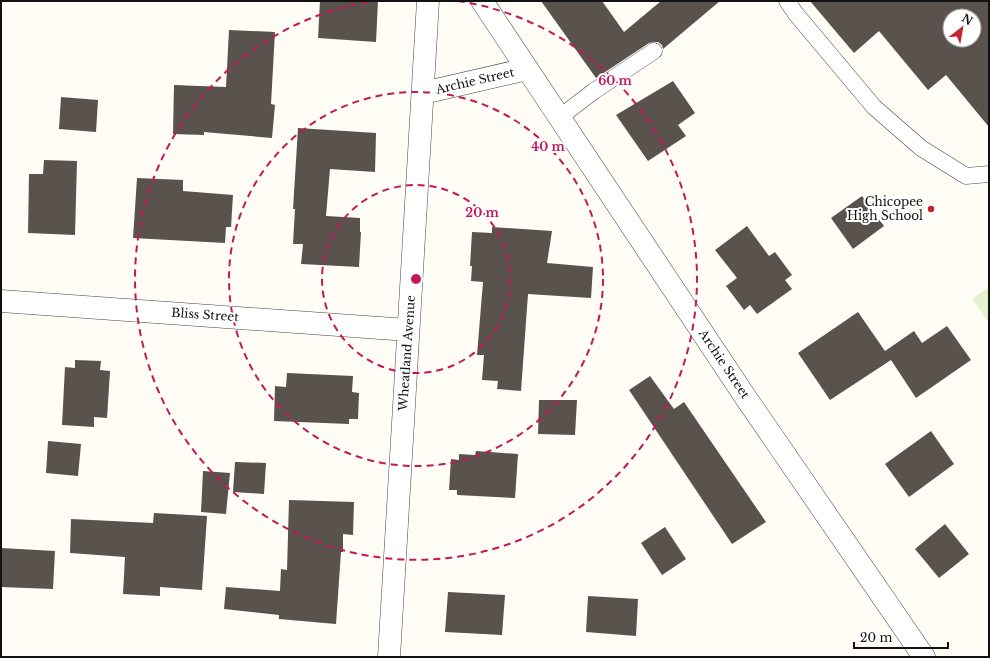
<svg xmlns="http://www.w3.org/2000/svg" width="990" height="658" viewBox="0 0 990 658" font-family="'Libre Baskerville',serif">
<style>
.pitch{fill:#e6f2cf}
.building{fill:#5a524d;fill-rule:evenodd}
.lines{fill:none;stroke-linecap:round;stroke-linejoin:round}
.service-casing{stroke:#444;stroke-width:17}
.minor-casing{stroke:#444;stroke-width:23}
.service{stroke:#fff;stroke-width:16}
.minor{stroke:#fff;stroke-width:22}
.ring{fill:none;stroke:#c2185b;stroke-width:2;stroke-dasharray:7 5}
.poi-dot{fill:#c4262e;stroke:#fff;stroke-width:1.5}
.labels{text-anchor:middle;stroke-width:4;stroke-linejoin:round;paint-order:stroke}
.street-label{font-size:12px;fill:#111;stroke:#fff}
.poi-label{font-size:12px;fill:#111;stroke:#fff;text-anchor:end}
.centre{fill:#c2185b;stroke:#fff;stroke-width:2}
.ring-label{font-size:12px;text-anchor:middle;font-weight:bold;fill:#c2185b;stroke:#fff;stroke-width:4;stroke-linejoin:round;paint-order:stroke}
</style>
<rect width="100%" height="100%" fill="#fffdf5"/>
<path class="pitch" d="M 989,287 L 989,323 L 972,299 Z"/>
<path class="building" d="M 320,1 L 378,1 L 376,42 L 318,38 Z
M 541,1 L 602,1 L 624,32 L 661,1 L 720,1 L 663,49 L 662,45 L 658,42 L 654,42 L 649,43 L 596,78 Z
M 810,1 L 989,1 L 989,127 L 946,75 L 928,90 L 879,31 L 854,53 ZM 950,16 L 974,16 L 974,40 L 950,40 Z
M 229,30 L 275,32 L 271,104 L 275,105 L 272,138 L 204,132 L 204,135 L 173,134 L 174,85 L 226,87 Z
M 673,81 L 695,113 L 678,125 L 686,136 L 648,161 L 616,115 Z
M 61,97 L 98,100 L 96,132 L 59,129 Z
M 298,128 L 376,133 L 375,172 L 330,169 L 326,216 L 360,218 L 360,232 L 361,232 L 359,267 L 301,264 L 303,244 L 293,244 L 295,209 L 293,209 Z
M 44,160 L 77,161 L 75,235 L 28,233 L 29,174 L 43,174 Z
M 137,178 L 183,180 L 183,191 L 233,195 L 231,227 L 226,227 L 225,243 L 133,238 Z
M 862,196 L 884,226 L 853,249 L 831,218 Z
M 747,226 L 769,256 L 775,252 L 792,275 L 785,280 L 792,289 L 757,314 L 750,305 L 744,310 L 726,286 L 737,278 L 715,250 Z
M 492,227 L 552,231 L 547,263 L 593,267 L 591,298 L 528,294 L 521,391 L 497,389 L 498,381 L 482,380 L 484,355 L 477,355 L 483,282 L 471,281 L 472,266 L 470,266 L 472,232 L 492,233 Z
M 858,312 L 885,351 L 914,331 L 922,343 L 947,326 L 971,360 L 916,398 L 891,360 L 830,400 L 798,353 Z
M 75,360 L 101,361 L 100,370 L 110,371 L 107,418 L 94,417 L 94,427 L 62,425 L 65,367 L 75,368 Z
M 287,373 L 353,376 L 352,392 L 359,393 L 358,419 L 349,419 L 349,424 L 274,421 L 275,386 L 286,387 Z
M 650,376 L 674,409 L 684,402 L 766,522 L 732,544 L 629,390 Z
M 539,400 L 577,400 L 575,435 L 538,434 Z
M 931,431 L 954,464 L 909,497 L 885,464 Z
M 48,441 L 81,444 L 78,476 L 46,473 Z
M 476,451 L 518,454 L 515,498 L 457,495 L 457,490 L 449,490 L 451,459 L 459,460 L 459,454 L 475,455 Z
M 235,462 L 266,463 L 264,494 L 233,492 Z
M 203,471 L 230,473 L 226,514 L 201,512 Z
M 289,500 L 354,502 L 353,535 L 343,534 L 343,552 L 341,552 L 336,624 L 279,619 L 279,615 L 224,609 L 226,587 L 280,591 L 281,569 L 287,570 Z
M 154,513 L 207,516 L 202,590 L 160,587 L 160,596 L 123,594 L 125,557 L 70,553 L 71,519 L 153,523 Z
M 945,524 L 969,554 L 939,578 L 915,549 Z
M 665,527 L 686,559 L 662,575 L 641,543 Z
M 1,548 L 55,551 L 53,589 L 1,587 Z
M 448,592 L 505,595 L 502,635 L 445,632 Z
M 588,596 L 638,599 L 636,636 L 586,632 Z"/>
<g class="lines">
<defs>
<path id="service" d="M 787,1 L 796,14 L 874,107 L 921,148 L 966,176 L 989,174
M 560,117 L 594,91 L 654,51"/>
<path id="minor" d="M 482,1 L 746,398 L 924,657
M 423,93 L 527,69
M 1,301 L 408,330
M 389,657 L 404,406 L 428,1"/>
</defs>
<use href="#service" class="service-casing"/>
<use href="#minor" class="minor-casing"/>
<use href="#service" class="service"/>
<use href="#minor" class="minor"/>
</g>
<g class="ring">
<circle cx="416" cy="279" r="94"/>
<circle cx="416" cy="279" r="187"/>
<path d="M458 1A281 281 0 1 1 374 1"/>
</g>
<circle class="poi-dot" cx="931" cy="209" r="4"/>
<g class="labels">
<g class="street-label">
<text transform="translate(475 81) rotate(-13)" y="4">Archie Street</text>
<text transform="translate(205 315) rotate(4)" y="4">Bliss Street</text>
<text transform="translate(407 353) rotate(-86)" y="4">Wheatland Avenue</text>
<text transform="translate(724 364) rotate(56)" y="4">Archie Street</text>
</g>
<g class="poi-label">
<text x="923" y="206">Chicopee<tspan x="923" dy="14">High School</tspan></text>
</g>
</g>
<circle cx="416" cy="279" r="6" class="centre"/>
<g class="ring-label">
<text x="615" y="85">60 m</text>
<text x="548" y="151">40 m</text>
<text x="482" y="217">20 m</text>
</g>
<rect width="990" height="658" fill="none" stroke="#111111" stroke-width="4"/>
<g transform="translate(962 28) rotate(31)"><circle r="19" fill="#ffffff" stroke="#a0a0a0"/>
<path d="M0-3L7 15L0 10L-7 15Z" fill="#c4262e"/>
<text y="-6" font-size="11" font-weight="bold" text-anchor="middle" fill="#111111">N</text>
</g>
<path d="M854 642v6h94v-6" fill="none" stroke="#111111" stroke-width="2"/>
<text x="860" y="642" font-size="12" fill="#111111" stroke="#ffffff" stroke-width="3" paint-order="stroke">20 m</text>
</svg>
